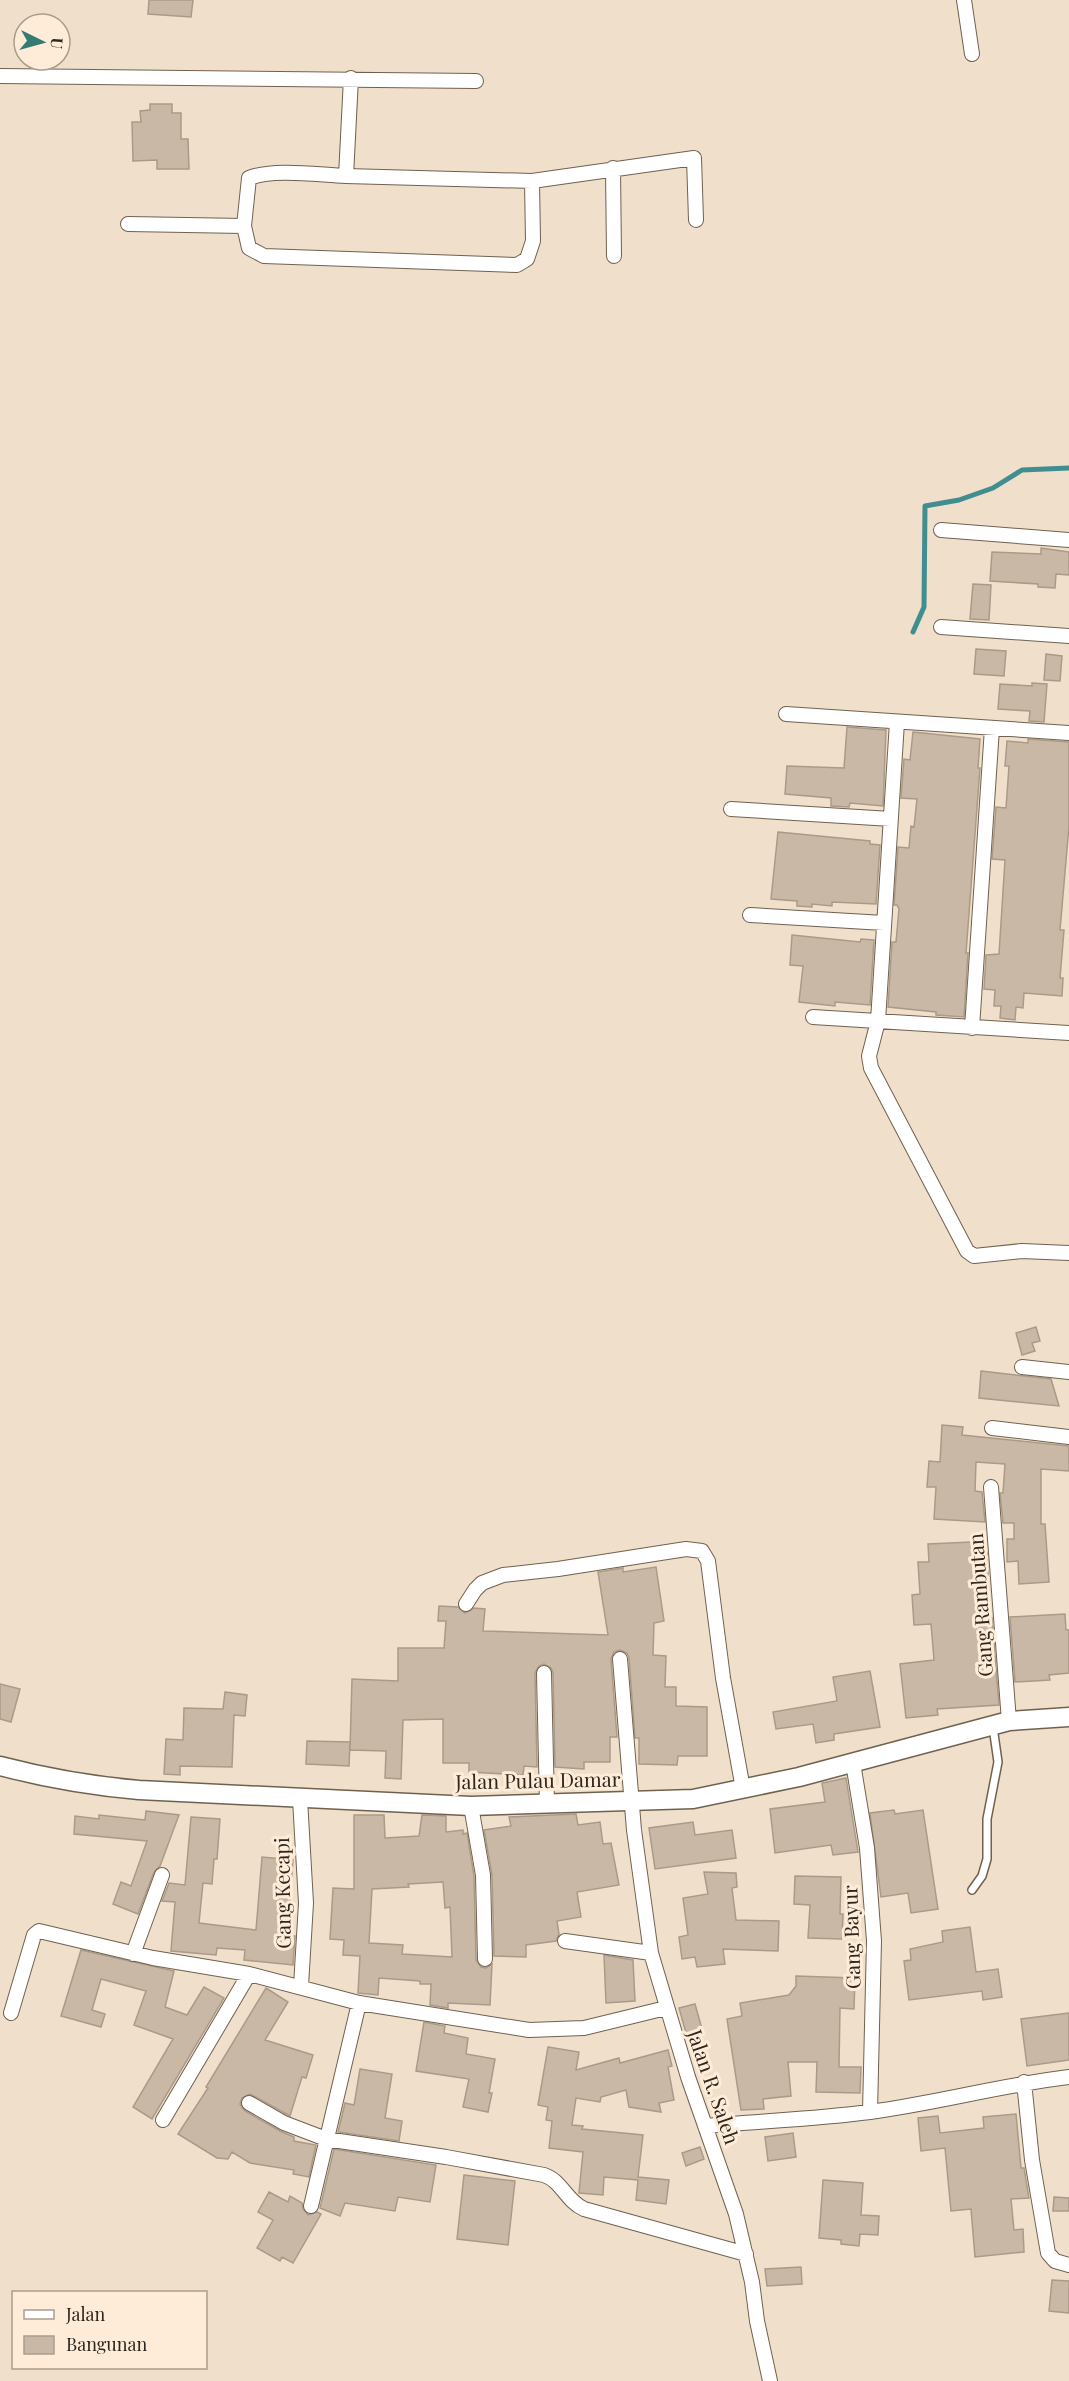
<svg xmlns="http://www.w3.org/2000/svg" width="1069" height="2381" viewBox="0 0 1069 2381" font-family="'Playfair Display',serif">
<style>
.lines{fill:none;stroke-linecap:round;stroke-linejoin:round}
.stream{stroke:#418e90;stroke-width:5}
.building{fill:#c9b8a5;stroke:#aa9a87;stroke-width:1.5;fill-rule:evenodd}
.service-casing{stroke:#70614f;stroke-width:10}
.minor-casing{stroke:#70614f;stroke-width:16}
.tertiary-casing{stroke:#70614f;stroke-width:21}
.service{stroke:#fff;stroke-width:7}
.minor{stroke:#fff;stroke-width:14}
.tertiary{stroke:#fff;stroke-width:18}
.labels{text-anchor:middle;stroke-width:6;stroke-linejoin:round;paint-order:stroke}
.street-label{font-size:20px;fill:#2d271f;stroke:#feecd8}
</style>
<rect width="100%" height="100%" fill="#f0dfcb"/>
<g class="lines">
<path class="stream" d="M 913,632 L 924,607 L 925,506 L 959,500 L 993,488 L 1022,470 L 1069,468"/>
</g>
<path class="building" d="M 149,0 L 193,0 L 191,17 L 148,14 Z
M 150,104 L 172,104 L 172,113 L 181,113 L 181,139 L 188,139 L 189,169 L 157,169 L 157,160 L 133,161 L 132,122 L 141,122 L 140,111 L 150,110 Z
M 1041,548 L 1069,552 L 1069,575 L 1056,574 L 1055,588 L 1038,587 L 1038,584 L 990,581 L 992,552 L 1041,554 Z
M 973,584 L 991,585 L 989,620 L 970,619 Z
M 976,649 L 1006,651 L 1004,676 L 974,674 Z
M 1046,654 L 1062,656 L 1060,681 L 1044,680 Z
M 1032,683 L 1047,684 L 1044,722 L 1029,721 L 1030,711 L 998,709 L 1000,684 L 1032,686 Z
M 847,727 L 886,730 L 883,806 L 850,803 L 849,807 L 831,806 L 831,798 L 785,794 L 787,766 L 844,768 Z
M 913,732 L 980,739 L 978,768 L 980,768 L 966,953 L 968,953 L 964,1017 L 936,1015 L 936,1012 L 888,1007 L 892,942 L 896,942 L 899,909 L 897,905 L 894,905 L 898,847 L 909,848 L 911,826 L 914,827 L 917,799 L 901,798 L 904,759 L 910,760 Z
M 1028,739 L 1069,742 L 1069,826 L 1060,930 L 1064,930 L 1060,978 L 1063,978 L 1062,996 L 1024,993 L 1023,1008 L 1016,1007 L 1015,1020 L 1000,1018 L 1001,1006 L 994,1006 L 995,990 L 984,989 L 986,955 L 999,954 L 1005,860 L 992,859 L 996,807 L 1006,808 L 1009,766 L 1005,766 L 1007,741 L 1028,743 Z
M 778,832 L 870,841 L 870,844 L 880,845 L 876,904 L 832,902 L 832,906 L 812,904 L 812,907 L 797,906 L 797,901 L 771,899 Z
M 792,935 L 860,942 L 861,939 L 874,940 L 870,1005 L 835,1002 L 835,1006 L 799,1002 L 803,966 L 790,965 Z
M 1036,1327 L 1040,1341 L 1032,1343 L 1035,1351 L 1022,1355 L 1016,1333 Z
M 981,1371 L 1051,1379 L 1059,1406 L 979,1398 Z
M 942,1425 L 963,1427 L 962,1435 L 1069,1446 L 1069,1471 L 1041,1469 L 1041,1524 L 1045,1524 L 1049,1582 L 1019,1584 L 1018,1561 L 1007,1562 L 1007,1539 L 1014,1539 L 1014,1523 L 1003,1523 L 1000,1493 L 1003,1493 L 1005,1464 L 976,1462 L 975,1491 L 982,1492 L 985,1522 L 934,1519 L 936,1487 L 927,1487 L 929,1461 L 940,1462 Z
M 972,1542 L 987,1552 L 990,1618 L 992,1618 L 999,1705 L 937,1709 L 938,1715 L 906,1718 L 900,1664 L 934,1660 L 931,1624 L 914,1625 L 912,1595 L 920,1594 L 918,1562 L 929,1562 L 928,1544 Z
M 656,1567 L 664,1621 L 654,1623 L 653,1655 L 666,1656 L 665,1687 L 676,1687 L 676,1706 L 707,1707 L 707,1756 L 678,1756 L 677,1765 L 639,1764 L 639,1738 L 635,1738 L 629,1658 L 627,1653 L 620,1650 L 614,1652 L 611,1659 L 617,1737 L 610,1737 L 610,1762 L 584,1762 L 584,1769 L 555,1767 L 553,1673 L 551,1668 L 544,1664 L 539,1666 L 535,1673 L 537,1767 L 524,1766 L 523,1775 L 469,1772 L 469,1763 L 443,1763 L 443,1719 L 403,1720 L 401,1779 L 385,1778 L 386,1751 L 350,1750 L 352,1679 L 398,1681 L 398,1648 L 444,1648 L 446,1621 L 438,1621 L 439,1606 L 458,1607 L 465,1613 L 474,1608 L 485,1609 L 483,1631 L 608,1635 L 598,1572 L 623,1568 L 623,1572 Z
M 1065,1614 L 1066,1630 L 1069,1630 L 1069,1673 L 1049,1675 L 1050,1680 L 1015,1682 L 1010,1617 Z
M 870,1671 L 880,1727 L 834,1734 L 834,1740 L 816,1743 L 813,1724 L 776,1729 L 773,1712 L 837,1701 L 833,1677 Z
M 0,1684 L 20,1689 L 11,1722 L 0,1719 Z
M 225,1692 L 247,1695 L 245,1716 L 234,1715 L 232,1767 L 180,1766 L 180,1775 L 164,1774 L 166,1739 L 183,1740 L 184,1708 L 223,1709 Z
M 307,1741 L 350,1742 L 349,1766 L 306,1764 Z
M 846,1778 L 858,1852 L 833,1855 L 831,1845 L 775,1853 L 770,1809 L 825,1802 L 822,1783 Z
M 894,1810 L 895,1814 L 923,1810 L 938,1909 L 911,1913 L 908,1893 L 881,1897 L 870,1813 Z
M 146,1811 L 179,1815 L 160,1866 L 154,1872 L 138,1914 L 113,1904 L 121,1882 L 131,1886 L 147,1841 L 74,1834 L 75,1816 L 99,1819 L 99,1815 L 145,1820 Z
M 576,1814 L 578,1825 L 600,1822 L 603,1844 L 611,1843 L 619,1885 L 577,1892 L 581,1917 L 557,1921 L 559,1934 L 556,1941 L 526,1945 L 526,1957 L 494,1956 L 492,1875 L 484,1830 L 511,1826 L 509,1817 Z
M 354,1815 L 384,1815 L 385,1838 L 419,1836 L 422,1815 L 446,1816 L 446,1832 L 463,1830 L 463,1834 L 467,1833 L 474,1876 L 476,1960 L 481,1967 L 486,1968 L 492,1964 L 490,2005 L 448,2003 L 448,2008 L 430,2005 L 431,1984 L 420,1984 L 420,1981 L 379,1978 L 378,1995 L 358,1993 L 360,1956 L 343,1955 L 344,1940 L 330,1939 L 333,1888 L 354,1889 ZM 443,1882 L 445,1908 L 450,1907 L 452,1957 L 402,1954 L 403,1945 L 369,1943 L 372,1889 L 409,1887 L 408,1884 Z
M 191,1817 L 220,1819 L 217,1859 L 214,1859 L 212,1884 L 203,1883 L 199,1923 L 256,1930 L 262,1857 L 293,1860 L 287,1935 L 295,1936 L 293,1965 L 244,1960 L 245,1950 L 217,1948 L 216,1955 L 171,1951 L 175,1902 L 162,1901 L 169,1883 L 185,1885 Z
M 693,1822 L 695,1835 L 732,1830 L 736,1858 L 655,1869 L 649,1828 Z
M 704,1872 L 736,1873 L 737,1887 L 732,1888 L 736,1920 L 779,1921 L 778,1951 L 723,1949 L 725,1964 L 697,1967 L 695,1957 L 682,1959 L 679,1937 L 688,1935 L 683,1898 L 708,1894 Z
M 795,1876 L 841,1877 L 840,1914 L 843,1914 L 842,1939 L 808,1938 L 810,1905 L 794,1904 Z
M 970,1927 L 976,1972 L 998,1969 L 1002,1997 L 983,2000 L 982,1991 L 909,2000 L 904,1961 L 911,1960 L 910,1949 L 943,1942 L 942,1931 Z
M 81,1950 L 174,1971 L 165,2007 L 187,2015 L 204,1987 L 224,1998 L 152,2119 L 133,2107 L 173,2039 L 134,2025 L 146,1991 L 101,1979 L 92,2010 L 105,2014 L 101,2027 L 61,2016 Z
M 604,1955 L 633,1960 L 635,2001 L 606,2003 Z
M 796,1976 L 855,1978 L 854,2009 L 840,2008 L 839,2067 L 861,2067 L 860,2093 L 816,2092 L 817,2062 L 788,2062 L 791,2096 L 763,2099 L 764,2109 L 741,2110 L 727,2019 L 742,2016 L 740,2003 L 789,1995 L 796,1986 Z
M 266,1988 L 288,2002 L 265,2040 L 313,2055 L 306,2078 L 302,2077 L 290,2116 L 250,2094 L 242,2098 L 240,2104 L 245,2111 L 280,2131 L 294,2137 L 294,2141 L 316,2145 L 309,2177 L 293,2174 L 294,2170 L 250,2163 L 232,2152 L 228,2159 L 217,2158 L 178,2134 L 208,2088 L 206,2087 Z
M 695,2004 L 702,2029 L 686,2033 L 679,2008 Z
M 1069,2013 L 1069,2060 L 1027,2066 L 1021,2019 Z
M 424,2022 L 445,2026 L 444,2033 L 468,2038 L 466,2054 L 495,2059 L 489,2093 L 492,2093 L 488,2112 L 463,2107 L 469,2079 L 416,2071 Z
M 548,2047 L 579,2052 L 576,2070 L 619,2058 L 620,2063 L 668,2050 L 672,2066 L 668,2067 L 674,2100 L 659,2103 L 661,2112 L 629,2107 L 626,2090 L 601,2097 L 600,2102 L 576,2098 L 572,2125 L 583,2126 L 582,2129 L 643,2135 L 638,2177 L 669,2180 L 666,2204 L 636,2200 L 638,2180 L 604,2177 L 603,2195 L 579,2193 L 583,2152 L 549,2148 L 552,2121 L 546,2120 L 548,2107 L 538,2105 Z
M 360,2069 L 392,2074 L 385,2118 L 402,2121 L 399,2141 L 338,2132 L 345,2103 L 354,2105 Z
M 1016,2114 L 1021,2168 L 1024,2168 L 1029,2198 L 1011,2199 L 1014,2230 L 1023,2229 L 1024,2252 L 975,2257 L 971,2209 L 951,2211 L 945,2148 L 921,2151 L 918,2118 L 938,2116 L 940,2133 L 984,2128 L 983,2117 Z
M 793,2133 L 796,2157 L 768,2161 L 765,2137 Z
M 700,2147 L 704,2159 L 686,2166 L 682,2153 Z
M 334,2149 L 436,2165 L 430,2202 L 398,2197 L 395,2211 L 345,2203 L 340,2216 L 320,2208 Z
M 464,2175 L 515,2181 L 508,2245 L 457,2239 Z
M 823,2180 L 863,2183 L 861,2215 L 879,2216 L 878,2235 L 860,2234 L 859,2246 L 841,2244 L 841,2240 L 819,2238 Z
M 269,2192 L 288,2202 L 290,2196 L 302,2203 L 303,2209 L 308,2215 L 317,2212 L 321,2214 L 293,2263 L 282,2257 L 280,2261 L 257,2248 L 273,2220 L 258,2212 Z
M 1054,2197 L 1069,2198 L 1069,2211 L 1053,2211 Z
M 801,2267 L 802,2284 L 767,2286 L 765,2269 Z
M 1052,2280 L 1069,2281 L 1069,2313 L 1049,2311 Z"/>
<g class="lines">
<defs>
<path id="service" d="M 972,1890 L 982,1876 L 987,1859 L 987,1819 L 998,1762 L 993,1727"/>
<path id="minor" d="M 964,0 L 972,54
M 0,76 L 476,81
M 351,78 L 346,176 L 532,181 L 694,158 L 696,220
M 613,168 L 614,256
M 346,176 C 318,175 275,168 249,178 L 244,226 L 249,248 L 264,256 L 517,265 L 527,259 L 533,241 L 532,181
M 128,224 L 244,226
M 941,530 L 1069,540
M 941,627 L 1069,636
M 786,714 L 1069,733
M 897,722 L 878,1021 L 869,1056 L 871,1068 L 967,1251 L 974,1256 L 1022,1251 L 1069,1253
M 731,809 L 891,819
M 750,915 L 884,923
M 813,1017 L 1069,1033
M 972,1028 L 992,728
M 1022,1367 L 1069,1372
M 992,1428 L 1069,1437
M 991,1487 L 1009,1721
M 466,1604 L 475,1590 L 482,1583 L 503,1575 L 558,1569 L 686,1549 L 702,1551 L 708,1561 L 723,1678 L 743,1789
M 620,1659 L 634,1830 L 651,1953 L 688,2077 L 736,2214 L 752,2282 L 757,2321 L 770,2381
M 544,1673 L 547,1805
M 853,1763 L 867,1848 L 874,1941 L 870,2112
M 300,1799 L 306,1903 L 301,1986
M 471,1806 L 483,1875 L 485,1959
M 565,1941 L 651,1953
M 133,1954 L 162,1875
M 11,2013 L 34,1935 L 39,1931 L 153,1958 L 249,1974 L 359,2003 L 529,2030 L 584,2028 L 666,2008
M 1024,2082 L 1032,2160 L 1048,2253 L 1055,2261 L 1069,2265
M 249,2103 L 284,2123 L 326,2139 L 446,2157 L 544,2175 C 562,2181 566,2201 584,2209 L 746,2254
M 163,2120 L 249,1974
M 706,2126 C 761,2121 816,2119 870,2112 C 937,2103 1002,2085 1069,2077
M 311,2206 L 359,2003"/>
<path id="tertiary" d="M 0,1766 C 46,1778 92,1786 139,1790 L 471,1806 L 693,1799 L 799,1777 L 1009,1721 L 1069,1717"/>
</defs>
<use href="#service" class="service-casing"/>
<use href="#minor" class="minor-casing"/>
<use href="#tertiary" class="tertiary-casing"/>
<use href="#service" class="service"/>
<use href="#minor" class="minor"/>
<use href="#tertiary" class="tertiary"/>
</g>
<g class="labels">
<g class="street-label">
<text transform="translate(981 1605) rotate(-94)" y="7">Gang Rambutan</text>
<text transform="translate(538 1781) rotate(-1)" y="7">Jalan Pulau Damar</text>
<text transform="translate(283 1893) rotate(-91)" y="7">Gang Kecapi</text>
<text transform="translate(852 1937) rotate(-92)" y="7">Gang Bayur</text>
<text transform="translate(713 2087) rotate(71)" y="7">Jalan R. Saleh</text>
</g>
</g>
<rect x="12" y="2291" width="195" height="78" fill="#feecd8" stroke="#aa9d8e" stroke-width="1.5"/>
<rect x="24" y="2310" width="30" height="9" fill="#ffffff" stroke="#aa9d8e" stroke-width="1.5"/>
<text x="66" y="2321" font-size="18" fill="#2d271f">Jalan</text>
<rect x="24" y="2336" width="30" height="18" fill="#c9b8a5" stroke="#aa9d8e" stroke-width="1.5"/>
<text x="66" y="2351" font-size="18" fill="#2d271f">Bangunan</text>
<g transform="translate(42 42) rotate(95)"><circle r="28" fill="#feecd8" stroke="#aa9d8e" stroke-width="1.5"/>
<path d="M0-4.5L10 22L0 15L-10 22Z" fill="#347b74"/>
<text y="-9" font-size="16" font-weight="bold" text-anchor="middle" fill="#2d271f">U</text>
</g>
</svg>
